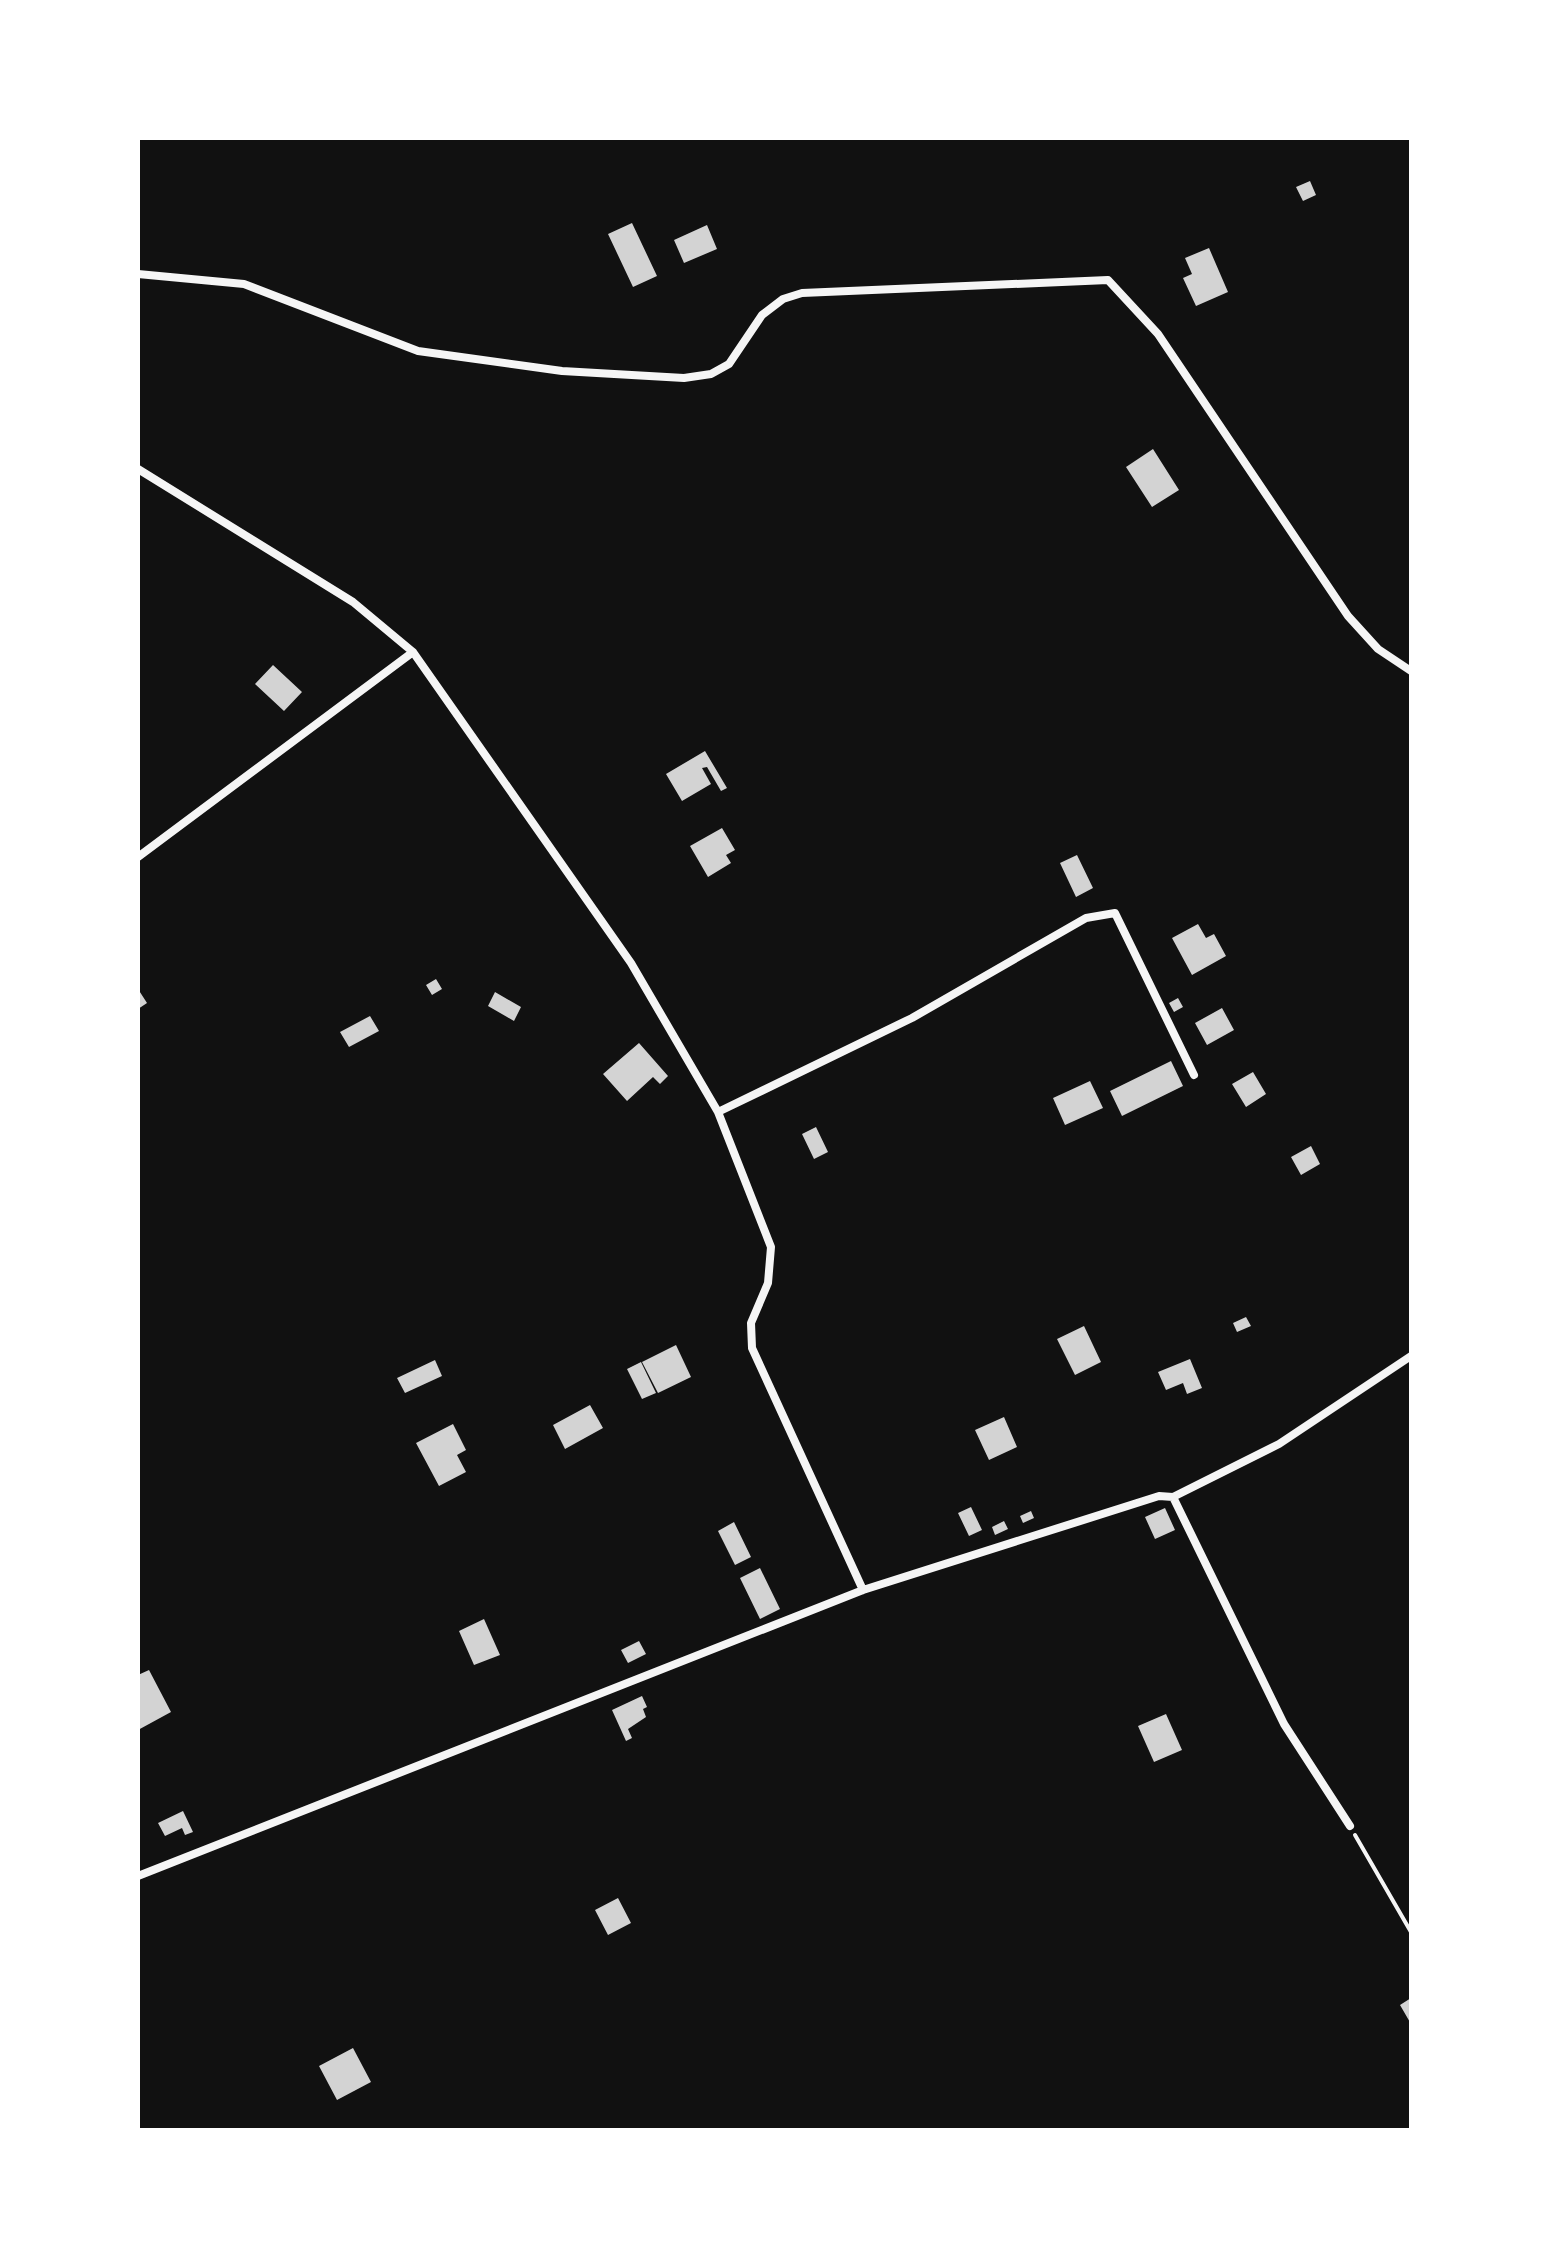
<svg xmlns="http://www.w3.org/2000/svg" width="1549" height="2268" viewBox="0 0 1549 2268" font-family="'DejaVu Sans',sans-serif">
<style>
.building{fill:#d3d3d3}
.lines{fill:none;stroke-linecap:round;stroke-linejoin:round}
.path{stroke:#f5f5f5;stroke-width:4}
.minor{stroke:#f5f5f5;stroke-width:8}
</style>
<rect width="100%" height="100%" fill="#111"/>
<path class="building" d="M 1310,181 L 1316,195 L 1303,201 L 1296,187 Z
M 632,223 L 657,276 L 633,287 L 608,234 Z
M 707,225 L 717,249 L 684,263 L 674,240 Z
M 1209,248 L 1228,292 L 1196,306 L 1183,278 L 1192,274 L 1185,258 Z
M 1153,449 L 1179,490 L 1152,507 L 1126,467 Z
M 273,665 L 302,692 L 284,711 L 255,684 Z
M 705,751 L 727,788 L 721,791 L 707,767 L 702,768 L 711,784 L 682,801 L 666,774 Z
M 722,828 L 735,850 L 726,855 L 731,863 L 708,877 L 690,846 Z
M 1077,855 L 1093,888 L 1076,897 L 1060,863 Z
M 1198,924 L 1206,938 L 1214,934 L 1226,956 L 1192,975 L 1172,938 Z
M 436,979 L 442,989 L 432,995 L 426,985 Z
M 138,989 L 147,1003 L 138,1009 Z
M 495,992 L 521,1007 L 514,1021 L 488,1006 Z
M 1178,998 L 1183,1007 L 1174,1012 L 1169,1003 Z
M 1222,1008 L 1234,1030 L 1207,1045 L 1195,1023 Z
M 370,1016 L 379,1031 L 349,1047 L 340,1032 Z
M 639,1043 L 668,1076 L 660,1084 L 653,1077 L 627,1101 L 603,1074 Z
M 1171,1061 L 1183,1086 L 1122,1116 L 1110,1091 Z
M 1253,1072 L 1266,1094 L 1246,1107 L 1232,1084 Z
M 1090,1081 L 1103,1108 L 1065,1125 L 1053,1098 Z
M 816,1127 L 828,1152 L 814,1159 L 802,1134 Z
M 1311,1146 L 1320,1164 L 1301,1175 L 1291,1157 Z
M 1246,1317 L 1251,1326 L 1237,1332 L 1233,1323 Z
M 1084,1326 L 1101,1362 L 1075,1375 L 1057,1339 Z
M 676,1345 L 691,1377 L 658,1393 L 642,1362 Z
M 1190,1359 L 1202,1388 L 1187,1394 L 1183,1383 L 1166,1390 L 1158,1372 Z
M 435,1360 L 442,1376 L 405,1393 L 397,1378 Z
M 641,1362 L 656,1393 L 642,1399 L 627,1369 Z
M 590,1405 L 603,1428 L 565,1449 L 553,1425 Z
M 1004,1417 L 1017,1447 L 989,1460 L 975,1430 Z
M 453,1424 L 466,1450 L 457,1455 L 466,1472 L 439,1486 L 416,1443 Z
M 971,1507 L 982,1530 L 969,1536 L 958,1513 Z
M 1165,1508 L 1175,1530 L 1155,1539 L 1145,1517 Z
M 1031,1511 L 1034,1518 L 1023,1523 L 1020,1516 Z
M 1004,1521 L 1008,1529 L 995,1535 L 992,1527 Z
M 734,1522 L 751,1557 L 735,1565 L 718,1531 Z
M 760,1568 L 780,1609 L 760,1619 L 740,1578 Z
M 484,1619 L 500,1655 L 474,1665 L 459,1631 Z
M 639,1641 L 646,1654 L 628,1663 L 621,1650 Z
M 149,1670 L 171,1712 L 138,1730 L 138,1675 Z
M 642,1696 L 647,1707 L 643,1709 L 646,1717 L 628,1729 L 632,1738 L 626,1741 L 612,1710 Z
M 1166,1714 L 1182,1750 L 1154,1762 L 1138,1726 Z
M 183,1811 L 193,1832 L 185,1835 L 182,1828 L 165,1836 L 158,1823 Z
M 618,1898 L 631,1923 L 608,1935 L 595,1910 Z
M 1411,1998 L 1411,2024 L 1400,2005 Z
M 353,2048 L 371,2082 L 337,2100 L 319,2066 Z"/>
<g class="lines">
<path class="path" d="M 1355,1835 L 1411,1932"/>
<path class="minor" d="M 138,274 L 244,284 L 418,351 L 562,371 L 684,378 L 711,374 L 729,364 L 762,315 L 783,299 L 802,293 L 1108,280 L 1158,334 L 1348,616 L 1378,649 L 1411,671
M 138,469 L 353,602 L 413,652 L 631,963 L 718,1112 L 771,1247 L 768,1283 L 751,1323 L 752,1348 L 863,1590
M 138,857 L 413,652
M 718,1112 L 912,1018 L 1086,918 L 1115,913 L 1194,1075
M 1173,1497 L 1284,1724 L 1350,1826
M 138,1876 L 863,1590 L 1159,1496 L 1173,1497 L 1279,1444 L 1411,1356"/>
</g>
<rect width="1549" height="2268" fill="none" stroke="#ffffff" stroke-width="280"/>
</svg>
